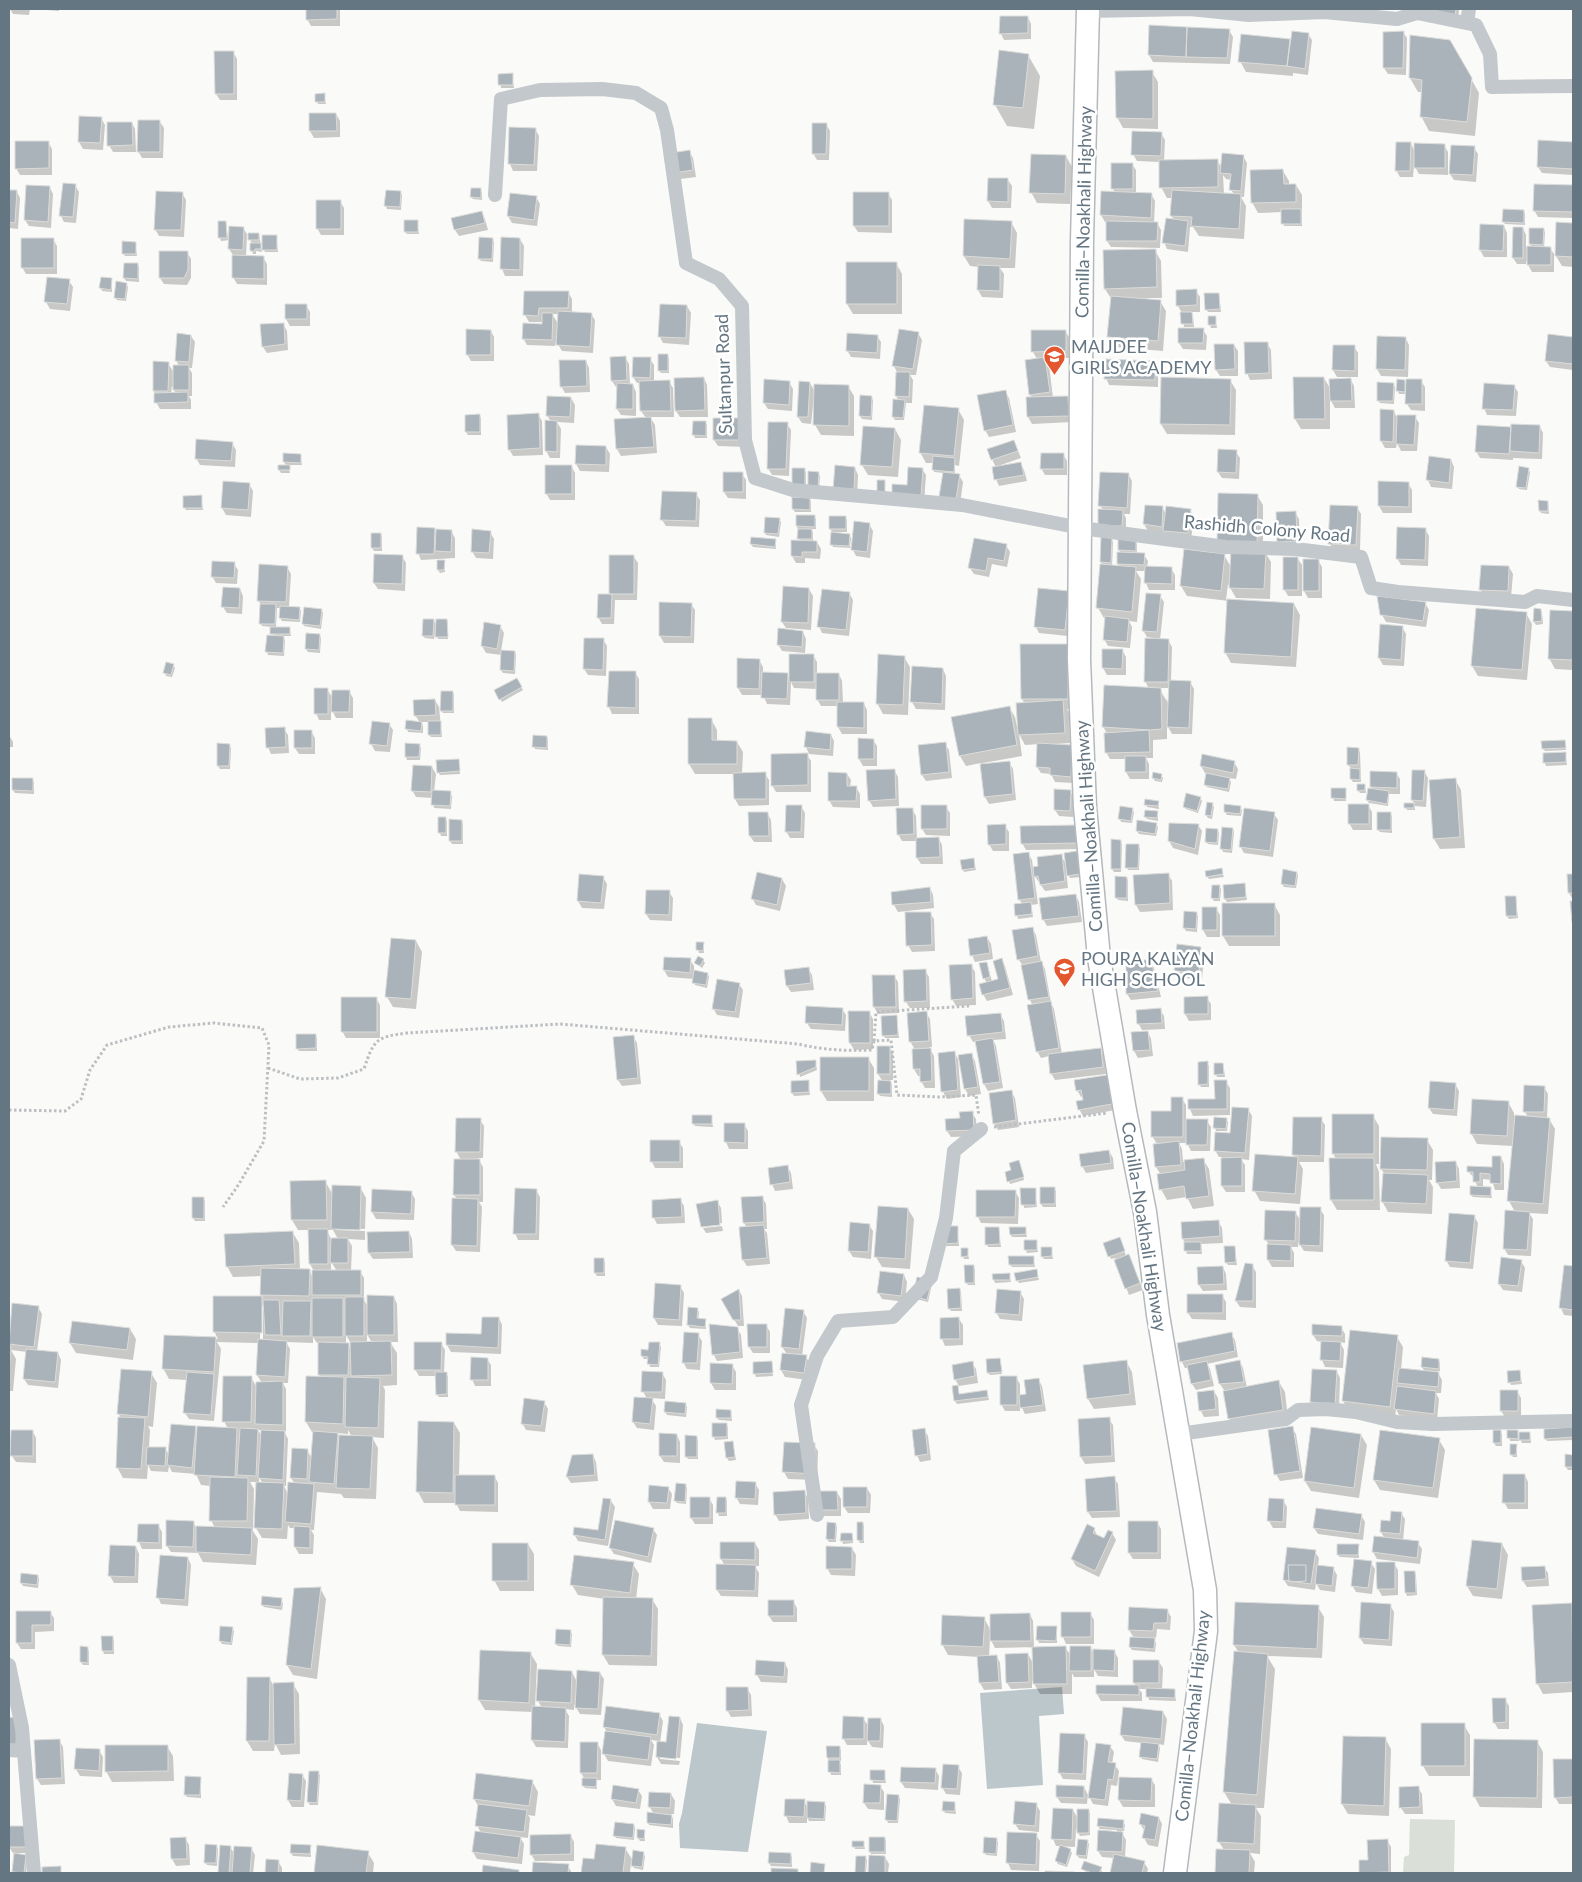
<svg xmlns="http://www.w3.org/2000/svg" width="1582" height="1882" viewBox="0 0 1582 1882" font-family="Lato,sans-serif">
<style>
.green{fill:#dadfd7}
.water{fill:#bbc7cb}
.shadow{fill:#0003;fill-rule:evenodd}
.building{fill:#aab3b9;stroke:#dcdcda}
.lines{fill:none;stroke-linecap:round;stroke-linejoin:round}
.trunk-casing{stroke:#b4b9bd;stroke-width:25}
.path{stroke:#bbbfc2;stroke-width:3;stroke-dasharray:2.5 2.5;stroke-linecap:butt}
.minor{stroke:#c3c8cc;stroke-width:14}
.trunk{stroke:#fff;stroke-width:22}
.labels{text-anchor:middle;stroke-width:5;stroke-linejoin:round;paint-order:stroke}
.street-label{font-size:18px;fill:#657683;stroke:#fff}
.poi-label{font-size:18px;fill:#657683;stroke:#fff;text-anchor:start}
</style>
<rect width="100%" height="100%" fill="#fafaf8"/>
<path class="green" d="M 1410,1819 L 1455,1820 L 1454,1873 L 1403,1873 L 1404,1857 L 1409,1855 Z"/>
<path class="water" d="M 1062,1687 L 1064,1714 L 1039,1716 L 1043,1785 L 987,1789 L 980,1693 Z
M 697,1723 L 767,1731 L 748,1852 L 680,1848 L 679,1824 L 682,1813 Z"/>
<path class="shadow" d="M 10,9 L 30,9 L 29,15 L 13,14 Z
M 45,9 L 59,10 L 59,11 L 46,10 Z
M 307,9 L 340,9 L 340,26 L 311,26 L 307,19 Z
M 1434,9 L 1459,9 L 1458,22 L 1434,14 Z
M 1028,17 L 1031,24 L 1031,39 L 1004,40 L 1001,34 Z
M 1229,30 L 1233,37 L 1230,64 L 1153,62 L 1149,55 Z
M 1403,32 L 1407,38 L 1406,75 L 1388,74 L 1384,68 Z
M 1308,34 L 1312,40 L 1308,75 L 1293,73 L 1293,76 L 1246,72 L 1240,61 L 1289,40 L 1292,44 Z
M 1450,41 L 1479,93 L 1475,136 L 1429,131 L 1421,116 L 1422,92 L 1418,92 L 1410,78 Z
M 233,52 L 237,59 L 237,100 L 220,100 L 216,94 Z
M 1028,55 L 1040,76 L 1034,129 L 1007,126 L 995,105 Z
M 1152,72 L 1158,82 L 1158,129 L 1123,128 L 1117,117 Z
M 499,75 L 512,75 L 514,88 L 501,88 Z
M 324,95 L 326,104 L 318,104 L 317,101 Z
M 336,114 L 340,121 L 340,137 L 314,138 L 310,131 Z
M 101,118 L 105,125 L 103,150 L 83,149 L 79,142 Z
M 160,122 L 164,128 L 163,158 L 142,158 L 138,151 Z
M 132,123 L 135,129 L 136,152 L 113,152 L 109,145 Z
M 826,124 L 830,131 L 829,160 L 817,160 L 813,153 Z
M 535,129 L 539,136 L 537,171 L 513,171 L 510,164 Z
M 1161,133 L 1165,140 L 1164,161 L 1217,160 L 1222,169 L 1243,156 L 1247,163 L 1244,197 L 1241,197 L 1246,206 L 1244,239 L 1199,236 L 1193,227 L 1190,227 L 1188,252 L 1167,249 L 1164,242 L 1174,220 L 1171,215 L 1172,198 L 1167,198 L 1161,187 L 1160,162 L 1137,161 L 1133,154 ZM 1223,175 L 1226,179 L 1232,180 L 1231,189 L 1234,195 L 1224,194 Z
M 48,142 L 52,149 L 52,175 L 20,175 L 16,168 Z
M 1539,142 L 1573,143 L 1573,175 L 1542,173 L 1538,167 Z
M 1411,144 L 1415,152 L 1444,145 L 1448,152 L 1448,175 L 1419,174 L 1414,165 L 1413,177 L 1400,177 L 1396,170 Z
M 1474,148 L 1478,154 L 1476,182 L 1454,180 L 1450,174 Z
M 689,151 L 693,158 L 696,177 L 672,180 Z
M 1066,156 L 1072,167 L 1070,204 L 1037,203 L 1031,192 Z
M 1132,164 L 1136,170 L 1136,194 L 1151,194 L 1155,201 L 1154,223 L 1157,223 L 1161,230 L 1160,248 L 1111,247 L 1107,241 L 1107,222 L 1105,222 L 1101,215 L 1115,193 L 1113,189 Z
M 1283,171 L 1289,181 L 1289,185 L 1296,185 L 1302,195 L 1302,226 L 1284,226 L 1282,212 L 1258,213 L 1252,202 Z
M 989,179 L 1008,180 L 1012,186 L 1011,208 L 992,208 L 988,201 Z
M 75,185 L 79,192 L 76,223 L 64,222 L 61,216 Z
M 1535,185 L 1573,186 L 1573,218 L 1538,217 L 1534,210 Z
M 50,188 L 53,194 L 51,228 L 29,226 L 25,220 Z
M 481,190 L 482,193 L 482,200 L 473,199 L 471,197 Z
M 9,191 L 17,192 L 20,198 L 18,229 L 9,228 Z
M 400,192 L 402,195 L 401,210 L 387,209 L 386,206 Z
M 182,193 L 186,200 L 184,237 L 159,236 L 155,229 Z
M 888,193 L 892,200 L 892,233 L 858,232 L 854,226 Z
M 536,197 L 540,204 L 537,226 L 512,223 L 508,216 Z
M 340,201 L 344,208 L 344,235 L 321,235 L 317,228 Z
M 1524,211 L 1525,214 L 1525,225 L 1505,224 L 1503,221 Z
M 481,212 L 485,219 L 488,230 L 459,236 L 455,230 Z
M 417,221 L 419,234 L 407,234 L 405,232 Z
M 226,222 L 228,238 L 243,228 L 247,234 L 246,257 L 263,257 L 267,264 L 267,285 L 237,284 L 233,277 L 233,255 L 229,249 L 230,240 L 221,241 L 220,238 Z
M 1011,222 L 1017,233 L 1015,268 L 1000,268 L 1004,274 L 1003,298 L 982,297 L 978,290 L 979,267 L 970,266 L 964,256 Z
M 1557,224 L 1573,224 L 1573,267 L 1562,266 L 1556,256 Z
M 1504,226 L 1507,233 L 1507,257 L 1484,257 L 1480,250 Z
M 1523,228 L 1526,235 L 1526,247 L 1532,248 L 1530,244 L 1544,230 L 1545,232 L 1544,248 L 1550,248 L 1554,254 L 1554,272 L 1532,272 L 1526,261 L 1526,264 L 1517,264 L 1513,258 Z
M 259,234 L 262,252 L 256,251 L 256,254 L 253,254 L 252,251 L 252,244 L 250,239 Z
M 276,236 L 278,252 L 265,252 L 264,250 Z
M 53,239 L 57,246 L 57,274 L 26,274 L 22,267 Z
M 492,239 L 494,242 L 493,262 L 481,261 L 479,258 Z
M 520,239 L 524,246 L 523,276 L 505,276 L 502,269 Z
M 135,243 L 137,256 L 125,256 L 123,253 Z
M 1155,250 L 1161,261 L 1162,298 L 1146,298 L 1146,300 L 1160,301 L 1166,311 L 1163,351 L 1115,347 L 1109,337 L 1112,300 L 1105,289 Z
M 187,252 L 191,259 L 191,278 L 187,285 L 164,284 L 160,278 Z
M 896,263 L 902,274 L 902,314 L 853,314 L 847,304 Z
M 138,265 L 139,267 L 139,282 L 126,281 L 124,278 Z
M 111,279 L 112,282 L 112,292 L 102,291 L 101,288 Z
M 69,281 L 73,287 L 70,311 L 50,309 L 46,302 Z
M 126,284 L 128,287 L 126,301 L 117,300 L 115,297 Z
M 1196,291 L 1200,297 L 1200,312 L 1191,312 L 1193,316 L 1194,327 L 1184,327 L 1182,313 L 1178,306 Z
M 568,292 L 572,299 L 572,313 L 591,314 L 595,320 L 593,353 L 562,351 L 556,341 L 555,346 L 527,345 L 523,338 L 543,325 L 543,322 L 529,322 L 525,315 ZM 552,314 L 559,314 L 559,325 Z
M 1219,294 L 1221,312 L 1208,312 L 1206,309 Z
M 306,305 L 310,312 L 310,326 L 290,326 L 286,319 Z
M 687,306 L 691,313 L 689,345 L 663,343 L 660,337 Z
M 1215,317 L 1217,328 L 1211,328 L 1210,325 Z
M 283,324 L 287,331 L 288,350 L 267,353 L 263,347 Z
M 1203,330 L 1207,336 L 1206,350 L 1183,349 L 1179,343 Z
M 491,331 L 494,337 L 494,361 L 471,361 L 467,354 Z
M 1065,331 L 1069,337 L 1069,358 L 1045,358 L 1049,365 L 1053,398 L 1067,398 L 1071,404 L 1072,422 L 1032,424 L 1028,417 L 1027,399 L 1033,399 L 1030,394 L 1037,359 L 1033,352 Z
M 918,333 L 922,340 L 916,375 L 910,375 L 913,380 L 912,403 L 906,403 L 904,420 L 895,420 L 893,417 L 899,401 L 896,396 L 897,372 L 894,366 Z
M 191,336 L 195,342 L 192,368 L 189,368 L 192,373 L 192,396 L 189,396 L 191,400 L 191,409 L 160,409 L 156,402 L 154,391 L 168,363 L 174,373 L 179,366 L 176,360 ZM 172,386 L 176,394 L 171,394 Z
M 877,336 L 881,342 L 880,359 L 851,357 L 847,350 Z
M 1549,336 L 1573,338 L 1573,370 L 1550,367 L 1546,361 Z
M 1378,338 L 1406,339 L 1409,345 L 1408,377 L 1381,376 L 1377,369 Z
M 1267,343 L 1271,350 L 1272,379 L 1250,380 L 1247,373 Z
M 1234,345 L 1238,351 L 1238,376 L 1220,376 L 1216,370 Z
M 1354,346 L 1358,353 L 1358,377 L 1337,377 L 1333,370 Z
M 667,355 L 669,358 L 669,373 L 661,373 L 659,370 Z
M 625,357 L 629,364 L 630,385 L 633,385 L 636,392 L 636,416 L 621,415 L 617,409 L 618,387 L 616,387 L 612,381 Z
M 650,359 L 654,365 L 654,382 L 669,381 L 673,388 L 674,417 L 650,417 L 655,425 L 657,453 L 621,456 L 617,449 L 616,420 L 646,418 L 641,411 L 641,383 L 637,383 L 633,377 Z
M 586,361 L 589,368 L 590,392 L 565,393 L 561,386 Z
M 1155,362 L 1158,368 L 1158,387 L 1109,385 L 1106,378 Z
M 704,378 L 707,385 L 708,417 L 680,417 L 676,411 Z
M 1294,378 L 1324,378 L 1331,390 L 1351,380 L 1354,386 L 1355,408 L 1335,408 L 1330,399 L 1330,429 L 1301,429 L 1295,419 Z
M 1230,380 L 1236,390 L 1235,435 L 1167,434 L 1161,424 Z
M 1404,381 L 1407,386 L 1421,381 L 1425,387 L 1425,411 L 1411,410 L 1407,404 L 1407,394 L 1399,394 L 1398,391 Z
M 789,382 L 793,389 L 792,411 L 768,409 L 764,403 Z
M 810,383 L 815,392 L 848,386 L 854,396 L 854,436 L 821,435 L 815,425 L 815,406 L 813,406 L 811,424 L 802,423 L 798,417 Z
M 1393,384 L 1395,387 L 1394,404 L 1380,403 L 1378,400 Z
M 1514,386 L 1518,392 L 1516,416 L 1487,415 L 1484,408 Z
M 1005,391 L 1009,398 L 1016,432 L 989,437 L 985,430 Z
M 861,396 L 871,397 L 873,400 L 872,420 L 862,419 L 860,416 Z
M 571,398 L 575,405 L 574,423 L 557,422 L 561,429 L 560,458 L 550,458 L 546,451 L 551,422 L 547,415 Z
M 958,409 L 964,420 L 959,466 L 955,465 L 955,475 L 959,475 L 963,482 L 960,505 L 944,473 L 934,472 L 933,463 L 926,463 L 920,452 Z
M 1382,410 L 1394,411 L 1396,416 L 1415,417 L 1419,423 L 1417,451 L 1401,451 L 1397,443 L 1396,448 L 1385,448 L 1381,441 Z
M 538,414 L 542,421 L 543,455 L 513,456 L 509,449 Z
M 466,416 L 480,416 L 481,418 L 481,435 L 468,435 L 466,432 Z
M 715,419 L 748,447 L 718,446 L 714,440 Z
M 705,423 L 707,425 L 707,438 L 695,438 L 694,435 Z
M 787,424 L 791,430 L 789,476 L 772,475 L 768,468 Z
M 1540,427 L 1543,433 L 1542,459 L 1513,458 L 1513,460 L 1480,458 L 1476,451 L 1512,428 Z
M 895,429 L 901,440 L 898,477 L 868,475 L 862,465 Z
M 1014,441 L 1021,458 L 998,466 L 998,467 L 1021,464 L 1024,470 L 1027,481 L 999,486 L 996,479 L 996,468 L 988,450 Z
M 232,443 L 236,450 L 235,467 L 200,465 L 196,458 Z
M 606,447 L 610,454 L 609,472 L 580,471 L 576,464 Z
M 1236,452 L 1240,458 L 1239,479 L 1222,478 L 1218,472 Z
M 1063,454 L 1067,461 L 1067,475 L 1045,475 L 1041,468 Z
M 300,455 L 302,465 L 288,465 L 290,473 L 281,473 L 279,470 L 287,467 L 284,462 Z
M 1451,460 L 1454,467 L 1452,489 L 1431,487 L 1428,480 Z
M 572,467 L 575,473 L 575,500 L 550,500 L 546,493 Z
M 855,468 L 858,475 L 857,497 L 835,489 Z
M 804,469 L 806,472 L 806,487 L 794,484 Z
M 922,469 L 926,475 L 924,503 L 908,486 Z
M 1528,469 L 1530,472 L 1527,490 L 1519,489 L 1517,486 Z
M 818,473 L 820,476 L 819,490 L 811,490 Z
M 742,474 L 746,480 L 746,499 L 728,498 L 724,492 Z
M 1128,474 L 1132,481 L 1130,514 L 1124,514 L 1126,518 L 1126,533 L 1100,506 Z
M 224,482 L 249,484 L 253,491 L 251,517 L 226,515 L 222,508 Z
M 1379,482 L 1408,483 L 1412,490 L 1412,513 L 1383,513 L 1379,506 Z
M 696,494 L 700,500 L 699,527 L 666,526 L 662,520 Z
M 1257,495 L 1263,505 L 1263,552 L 1265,552 L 1271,562 L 1270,599 L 1236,598 L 1228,584 L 1226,600 L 1294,604 L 1300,615 L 1296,667 L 1231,663 L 1225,652 L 1229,601 L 1187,596 L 1181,586 L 1224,555 L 1231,567 L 1232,554 Z
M 201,497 L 203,510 L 186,510 L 184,507 Z
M 810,499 L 811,502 L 811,512 L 795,512 L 793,509 Z
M 1548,502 L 1549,514 L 1541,513 L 1540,511 Z
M 1162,507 L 1166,514 L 1190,510 L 1194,517 L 1191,540 L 1148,531 L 1144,524 Z
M 1357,507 L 1361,514 L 1360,551 L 1333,550 L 1330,544 Z
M 1295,512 L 1299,519 L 1300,547 L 1282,548 L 1277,513 Z
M 814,516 L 816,519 L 816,529 L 811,529 L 813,533 L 813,542 L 817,542 L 821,549 L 820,559 L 805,558 L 805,563 L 796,563 L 792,556 L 793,541 L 800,541 L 797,526 Z
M 830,517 L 845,517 L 847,520 L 847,532 L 836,532 L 836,534 L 849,535 L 851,538 L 850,547 L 852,547 L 869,524 L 873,531 L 870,558 L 856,556 L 852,548 L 833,547 L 832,544 L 832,532 L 830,529 Z
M 779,519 L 781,522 L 779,537 L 766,535 L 765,532 Z
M 434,529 L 436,533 L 451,531 L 455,538 L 455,558 L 421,560 L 418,553 Z
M 1425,529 L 1429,536 L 1428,566 L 1401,565 L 1397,558 Z
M 490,532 L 494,539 L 493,559 L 476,558 L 472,551 Z
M 381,534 L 382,537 L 382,551 L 374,551 L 372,548 Z
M 1111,539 L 1113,542 L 1112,567 L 1120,567 L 1118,564 L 1121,554 L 1119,550 L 1135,541 L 1137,544 L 1137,554 L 1144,555 L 1148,561 L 1147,568 L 1171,568 L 1175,575 L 1175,590 L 1149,590 L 1146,583 L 1146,571 L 1136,571 L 1141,579 L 1137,622 L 1129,621 L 1132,627 L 1130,648 L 1108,646 L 1104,639 L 1106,618 L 1104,618 L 1098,608 L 1103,566 L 1101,562 Z
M 775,540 L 776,549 L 753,547 L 751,544 Z
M 1006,545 L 1010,552 L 1007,567 L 992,564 L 989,577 L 974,574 L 970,568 Z
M 402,556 L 406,563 L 405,591 L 378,589 L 374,583 Z
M 634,557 L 638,563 L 637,600 L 615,600 L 614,624 L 602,624 L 598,617 Z
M 1298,559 L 1302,565 L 1302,596 L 1288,596 L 1284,589 Z
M 1318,560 L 1322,567 L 1322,598 L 1308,598 L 1304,591 Z
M 444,561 L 445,572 L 440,573 L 438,570 Z
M 234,564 L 238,570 L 237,584 L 216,583 L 212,576 Z
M 287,567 L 291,574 L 289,607 L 299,608 L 301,611 L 300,622 L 282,621 L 280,618 L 281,608 L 277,608 L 276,628 L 289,628 L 291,636 L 282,636 L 285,640 L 284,656 L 268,655 L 267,652 L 274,637 L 272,627 L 262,626 L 261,624 L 261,605 L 258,600 Z
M 1509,567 L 1513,574 L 1511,597 L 1484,596 L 1480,589 Z
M 240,589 L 243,596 L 242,614 L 227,613 L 223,607 Z
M 809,589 L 813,596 L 811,630 L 786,628 L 782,622 Z
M 849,593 L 853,600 L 849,636 L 822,633 L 819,626 Z
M 1069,593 L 1068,636 L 1039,633 L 1036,627 Z
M 1160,596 L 1164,602 L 1160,640 L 1168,640 L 1172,647 L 1171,681 L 1190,682 L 1194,689 L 1192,734 L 1172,734 L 1167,725 L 1167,739 L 1153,740 L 1153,758 L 1146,758 L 1149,764 L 1149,779 L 1130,779 L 1126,772 L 1126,759 L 1110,759 L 1106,752 L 1107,734 L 1103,726 L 1149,689 L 1145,681 L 1153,638 L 1147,637 L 1143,630 ZM 1160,688 L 1170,688 L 1169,704 L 1163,695 Z
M 1425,603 L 1429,610 L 1426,627 L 1386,622 L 1382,615 Z
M 660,604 L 691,604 L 695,610 L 694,643 L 664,643 L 660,636 Z
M 1535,609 L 1540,610 L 1542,613 L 1543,624 L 1536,625 L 1534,622 Z
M 322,611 L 323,613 L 321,629 L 304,626 L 303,623 Z
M 1551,611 L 1573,612 L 1573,670 L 1555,669 L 1549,658 Z
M 1526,613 L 1532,624 L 1527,680 L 1478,676 L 1472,666 Z
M 447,620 L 448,623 L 448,639 L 438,639 L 435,633 L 434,639 L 425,638 L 423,636 L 434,621 L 437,626 Z
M 500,626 L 504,633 L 501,651 L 515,652 L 516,655 L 515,674 L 503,673 L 501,670 L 502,655 L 486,653 L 482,646 Z
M 1381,626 L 1402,627 L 1406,634 L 1404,666 L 1383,665 L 1379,658 Z
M 803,632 L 806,639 L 805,653 L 782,651 L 778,644 Z
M 319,635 L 321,638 L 320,653 L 308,652 L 306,649 Z
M 603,639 L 607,646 L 606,676 L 588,675 L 584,669 Z
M 1067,645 L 1074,709 L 1067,709 L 1069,712 L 1070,743 L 1055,744 L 1055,745 L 1072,747 L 1074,783 L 1055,782 L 1051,774 L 1041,773 L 1037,767 L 1039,744 L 1025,745 L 1019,734 L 1022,756 L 983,763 L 983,765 L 1009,762 L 1013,769 L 1016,800 L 989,804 L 985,797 L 981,763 L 966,766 L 960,756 L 953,718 L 1009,707 L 1015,717 L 1017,727 L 1018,727 L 1025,704 L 1022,699 L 1021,646 Z
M 1122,650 L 1126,657 L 1126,675 L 1107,675 L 1103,668 Z
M 813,655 L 817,662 L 817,674 L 839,674 L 842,681 L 843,703 L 864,704 L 867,710 L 867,734 L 842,734 L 838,727 L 838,706 L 821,706 L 817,699 L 817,689 L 794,688 L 791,682 L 790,705 L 767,704 L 763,695 L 742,695 L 738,688 L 759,660 L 763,667 L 763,673 L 787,674 L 790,680 Z
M 904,657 L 910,667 L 908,715 L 883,714 L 877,703 Z
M 173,665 L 175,668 L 172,677 L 166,676 L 165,673 Z
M 943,669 L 946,676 L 945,710 L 916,709 L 912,702 Z
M 635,672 L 639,679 L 639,714 L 612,714 L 609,707 Z
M 517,680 L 523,690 L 502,702 L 495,691 Z
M 327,689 L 333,699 L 349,691 L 353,698 L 353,718 L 336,718 L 331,708 L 331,720 L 319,720 L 316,713 Z
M 453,692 L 454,695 L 454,713 L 443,713 L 441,710 Z
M 435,700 L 439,707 L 442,737 L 431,737 L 429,735 L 429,722 L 421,722 L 423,726 L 423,733 L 408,732 L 407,729 L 420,723 L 415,715 Z
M 711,719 L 717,730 L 717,742 L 737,742 L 743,752 L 742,774 L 765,774 L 769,780 L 769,805 L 739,806 L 735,799 L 735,774 L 695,774 L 689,764 Z
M 389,724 L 393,730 L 390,752 L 375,751 L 371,744 Z
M 284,729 L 288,735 L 289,753 L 271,754 L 268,747 Z
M 311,731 L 315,738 L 315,754 L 299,754 L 295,748 Z
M 9,735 L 13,742 L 13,747 L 10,747 L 10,751 Z
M 831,735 L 834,741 L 833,756 L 809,754 L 806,747 Z
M 547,737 L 548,740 L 548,750 L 535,749 L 534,746 Z
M 859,740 L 873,740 L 877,746 L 877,766 L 863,766 L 859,759 Z
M 1565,742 L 1566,750 L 1545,751 L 1543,748 Z
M 945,744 L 949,750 L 952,778 L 926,781 L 922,775 Z
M 229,745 L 231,748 L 230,769 L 220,769 L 218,766 Z
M 419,745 L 421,748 L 420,760 L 407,760 L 406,757 Z
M 1358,749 L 1360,752 L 1361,782 L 1353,782 L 1351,779 L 1351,768 L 1348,765 Z
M 1565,753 L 1567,765 L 1546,766 L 1545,763 Z
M 807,755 L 811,761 L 811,792 L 776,792 L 772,785 Z
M 1203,756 L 1234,762 L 1238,769 L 1236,779 L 1229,778 L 1231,782 L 1229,792 L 1207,787 L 1205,784 L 1207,773 L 1205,773 L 1201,766 Z
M 458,760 L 460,774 L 440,775 L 438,772 Z
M 432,767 L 436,774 L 434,792 L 450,793 L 452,796 L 451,809 L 434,808 L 433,798 L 416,797 L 412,790 Z
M 894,770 L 898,777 L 899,806 L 873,807 L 869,800 Z
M 1424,771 L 1428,778 L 1426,807 L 1415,806 L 1415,810 L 1407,810 L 1405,804 L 1415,804 L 1412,800 Z
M 1396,773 L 1400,779 L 1400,794 L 1389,794 L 1388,806 L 1369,803 L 1367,800 L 1373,790 L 1371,786 Z
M 847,774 L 851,780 L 850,787 L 856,787 L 860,794 L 860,808 L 833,807 L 829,800 Z
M 1161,775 L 1163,778 L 1162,782 L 1155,781 L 1153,778 Z
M 13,779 L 32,780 L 34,782 L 34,794 L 15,793 L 13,790 Z
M 1455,779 L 1461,790 L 1465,848 L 1440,849 L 1434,839 Z
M 1365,785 L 1366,793 L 1360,793 L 1358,790 Z
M 1332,789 L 1345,789 L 1346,801 L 1334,801 Z
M 1070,791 L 1074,798 L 1073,817 L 1059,816 L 1055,810 Z
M 1200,798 L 1202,801 L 1198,813 L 1186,809 L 1184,807 Z
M 1158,802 L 1159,809 L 1147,807 L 1146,804 Z
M 1212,804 L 1214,807 L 1212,819 L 1208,818 L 1206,815 Z
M 1226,805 L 1240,807 L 1242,810 L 1241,816 L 1227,815 L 1225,812 Z
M 1368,805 L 1372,812 L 1372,830 L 1353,830 L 1349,823 Z
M 801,806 L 805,813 L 804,838 L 790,838 L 786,831 Z
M 946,807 L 950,813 L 950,836 L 926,835 L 922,829 Z
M 912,809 L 916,816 L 917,840 L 939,839 L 942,845 L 943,864 L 921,864 L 917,858 L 917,841 L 902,841 L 898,834 Z
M 1132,809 L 1134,812 L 1132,823 L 1121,822 L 1120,819 Z
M 1157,812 L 1158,815 L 1158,821 L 1147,819 L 1145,816 Z
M 767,813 L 771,820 L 772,842 L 754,842 L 750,836 Z
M 1390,813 L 1392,816 L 1392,833 L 1380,832 L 1378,830 Z
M 1274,814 L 1278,820 L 1273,857 L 1244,853 L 1240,846 Z
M 445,818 L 447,821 L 447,836 L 441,836 L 440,833 Z
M 462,821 L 463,824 L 463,844 L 452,844 L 450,841 Z
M 1138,822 L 1156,824 L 1158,827 L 1156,836 L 1139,834 L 1137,831 Z
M 1198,825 L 1202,831 L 1198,855 L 1173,848 L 1169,841 Z
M 1005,826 L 1009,832 L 1009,851 L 993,851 L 989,844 Z
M 1076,826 L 1080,849 L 1026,850 L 1022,843 Z
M 1233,829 L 1234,832 L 1232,853 L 1223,852 L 1222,849 Z
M 1217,830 L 1219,833 L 1218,845 L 1208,844 L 1206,842 Z
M 1120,841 L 1122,844 L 1121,872 L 1114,872 L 1112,869 Z
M 1138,846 L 1140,848 L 1139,870 L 1128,870 L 1127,867 Z
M 1028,853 L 1032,860 L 1033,868 L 1040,867 L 1061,855 L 1067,866 L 1076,853 L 1081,877 L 1070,878 L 1066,870 L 1068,888 L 1045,891 L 1034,875 L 1038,904 L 1031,905 L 1033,917 L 1018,919 L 1015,905 L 1023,905 L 1019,899 Z
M 973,859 L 976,870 L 964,872 L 963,869 Z
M 1221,870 L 1224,877 L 1209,879 L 1207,876 Z
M 1297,873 L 1298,876 L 1296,888 L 1284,887 L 1282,884 Z
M 1168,874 L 1172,881 L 1173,910 L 1140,912 L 1136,905 L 1135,876 Z
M 581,875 L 603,877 L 607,884 L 604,909 L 582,908 L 578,901 Z
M 1568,875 L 1573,875 L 1573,900 L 1569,893 Z
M 1127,878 L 1128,881 L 1128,901 L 1118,900 L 1116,897 Z
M 782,879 L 786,886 L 780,911 L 756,905 L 752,898 Z
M 1244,884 L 1247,900 L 1227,902 L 1225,899 Z
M 1219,886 L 1221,889 L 1220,901 L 1214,901 L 1212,898 Z
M 930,888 L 933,895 L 934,908 L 898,912 L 894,905 L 892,893 Z
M 669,892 L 673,898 L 672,921 L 650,920 L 646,914 Z
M 1076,895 L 1079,902 L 1082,922 L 1047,926 L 1043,919 Z
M 1515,897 L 1518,918 L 1509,919 L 1507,916 Z
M 1274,904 L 1280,915 L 1280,946 L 1229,946 L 1223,936 Z
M 1203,908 L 1216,908 L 1220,915 L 1220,937 L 1207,937 L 1203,930 Z
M 930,913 L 934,919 L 935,951 L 912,952 L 908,945 Z
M 1185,913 L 1196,913 L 1198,916 L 1197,932 L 1186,931 L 1184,928 Z
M 1032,928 L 1036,935 L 1041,962 L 1045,969 L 1051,1003 L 1054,1009 L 1062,1054 L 1100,1049 L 1104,1056 L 1106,1074 L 1055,1080 L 1051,1073 L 1049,1056 L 1041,1058 L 1037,1051 L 1033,1006 L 1030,1000 L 1023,966 L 1019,960 L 1013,931 Z
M 987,937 L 991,944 L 993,959 L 975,962 L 972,955 Z
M 416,941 L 422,952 L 416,1009 L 393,1007 L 387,997 Z
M 697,943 L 703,943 L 704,953 L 699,953 Z
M 1200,948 L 1204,955 L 1202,979 L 1179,978 L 1175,971 Z
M 665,958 L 690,960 L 694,966 L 694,971 L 708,974 L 709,977 L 707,988 L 695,985 L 694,979 L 668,977 L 664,970 Z
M 703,960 L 705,963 L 702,968 L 696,963 Z
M 1002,960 L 1005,966 L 1013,995 L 987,1001 L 983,994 L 987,983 L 984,978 L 988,966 L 992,982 L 999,980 Z
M 1150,961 L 1154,968 L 1161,997 L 1131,1000 L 1127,994 Z
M 971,965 L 975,972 L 976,1005 L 956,1006 L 952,999 Z
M 808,968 L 812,975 L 814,990 L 791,992 L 787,986 L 786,971 Z
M 925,970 L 929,977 L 930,1008 L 910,1008 L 906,1002 Z
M 894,976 L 898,982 L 899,1013 L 878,1014 L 874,1007 Z
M 739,984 L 743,990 L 739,1018 L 717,1015 L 713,1008 Z
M 376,998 L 380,1005 L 380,1038 L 346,1038 L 342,1031 Z
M 1207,998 L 1211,1004 L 1211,1020 L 1189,1021 L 1185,1014 Z
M 842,1009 L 846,1015 L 845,1031 L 811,1029 L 807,1023 Z
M 1160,1010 L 1164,1016 L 1165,1029 L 1142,1030 L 1138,1023 Z
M 849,1012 L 869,1012 L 873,1019 L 873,1049 L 854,1050 L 850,1043 Z
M 926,1013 L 930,1019 L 932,1047 L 929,1047 L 934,1056 L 935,1088 L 925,1088 L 921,1081 L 921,1076 L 918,1076 L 914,1069 L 915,1050 L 910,1041 Z
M 1000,1014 L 1004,1021 L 1006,1039 L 993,1040 L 996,1046 L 1003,1088 L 988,1091 L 984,1084 L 977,1041 L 973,1042 L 969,1035 Z
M 896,1016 L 899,1038 L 885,1038 L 884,1036 Z
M 1148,1032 L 1151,1039 L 1153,1056 L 1138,1058 L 1134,1051 L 1132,1033 Z
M 315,1035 L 317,1038 L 317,1051 L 299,1051 L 297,1048 Z
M 633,1036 L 637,1043 L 641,1084 L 622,1086 L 618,1080 Z
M 889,1047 L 893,1053 L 893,1080 L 890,1080 L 892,1085 L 892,1097 L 880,1096 L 878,1093 L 883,1082 L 878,1074 Z
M 954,1052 L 958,1059 L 961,1097 L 947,1099 L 943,1092 L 939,1054 Z
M 971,1054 L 975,1061 L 981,1094 L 969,1096 L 965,1089 L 960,1056 Z
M 868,1058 L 874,1068 L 874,1101 L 827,1101 L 821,1091 Z
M 815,1061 L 817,1070 L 800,1077 L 798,1062 Z
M 1207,1063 L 1209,1066 L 1209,1087 L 1201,1087 L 1199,1084 Z
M 1223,1064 L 1225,1077 L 1217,1077 L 1216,1074 Z
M 1106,1076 L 1110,1083 L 1115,1110 L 1083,1116 L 1079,1109 L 1084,1101 L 1084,1096 L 1081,1097 L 1077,1090 Z
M 808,1081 L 810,1095 L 794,1096 L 792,1093 Z
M 1226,1082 L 1230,1088 L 1230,1115 L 1193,1116 L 1190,1109 L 1190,1100 L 1216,1100 Z
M 1455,1084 L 1459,1091 L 1457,1116 L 1433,1114 L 1429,1108 Z
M 1544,1087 L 1548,1094 L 1547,1119 L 1549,1119 L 1555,1129 L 1548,1214 L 1529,1213 L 1533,1219 L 1531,1256 L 1508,1255 L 1504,1248 L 1515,1212 L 1509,1201 L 1513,1146 L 1477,1144 L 1471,1133 L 1508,1102 L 1514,1113 L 1514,1116 L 1528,1117 L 1525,1112 Z
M 1011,1091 L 1015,1098 L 1019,1127 L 998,1130 L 994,1123 Z
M 1182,1099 L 1186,1105 L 1186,1121 L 1207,1121 L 1211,1127 L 1210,1151 L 1191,1151 L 1187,1143 L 1179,1143 L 1182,1149 L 1183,1162 L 1203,1159 L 1209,1169 L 1214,1206 L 1193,1209 L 1187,1197 L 1167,1200 L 1161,1189 L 1161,1175 L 1156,1167 L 1154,1145 L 1157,1144 L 1152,1136 Z
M 1248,1109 L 1252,1116 L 1249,1160 L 1241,1159 L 1245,1165 L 1245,1192 L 1226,1192 L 1222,1186 L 1222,1157 L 1219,1157 L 1215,1150 L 1231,1135 Z
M 972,1113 L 976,1119 L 977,1136 L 951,1137 L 947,1131 Z
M 1373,1116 L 1379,1126 L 1379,1164 L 1376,1164 L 1379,1172 L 1380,1210 L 1337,1210 L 1331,1200 L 1336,1159 L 1333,1153 Z
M 711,1117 L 713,1127 L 695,1126 L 693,1123 Z
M 1295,1118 L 1321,1119 L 1325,1125 L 1324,1162 L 1299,1162 L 1303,1169 L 1300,1204 L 1260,1201 L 1254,1190 L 1296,1159 L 1294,1155 Z
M 1226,1119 L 1228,1122 L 1227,1131 L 1216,1131 L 1215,1128 Z
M 480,1120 L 484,1126 L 483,1158 L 478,1158 L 483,1167 L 483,1202 L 479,1202 L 482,1207 L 480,1252 L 456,1251 L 452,1245 L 457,1199 L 454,1195 L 461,1160 L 456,1151 Z
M 744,1124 L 748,1131 L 748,1149 L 729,1149 L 726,1142 L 725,1125 Z
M 1427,1140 L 1433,1150 L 1432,1180 L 1429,1180 L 1433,1187 L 1432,1214 L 1388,1212 L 1382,1201 L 1384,1173 L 1381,1169 Z
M 679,1142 L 683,1148 L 683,1168 L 655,1168 L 652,1162 Z
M 1109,1151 L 1113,1158 L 1114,1169 L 1086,1173 L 1082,1166 Z
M 1501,1157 L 1504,1164 L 1504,1190 L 1495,1190 L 1492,1180 L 1483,1179 L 1483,1188 L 1490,1188 L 1492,1198 L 1473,1197 L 1471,1195 L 1478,1188 L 1474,1178 L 1468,1171 L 1493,1168 Z
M 1456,1163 L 1459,1169 L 1460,1188 L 1441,1189 L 1437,1182 Z
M 1020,1165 L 1024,1180 L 1010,1184 L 1009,1181 L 1013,1171 Z
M 787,1166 L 791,1173 L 793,1189 L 775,1191 L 772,1184 Z
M 325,1181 L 333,1195 L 360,1187 L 366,1198 L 365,1229 L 336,1228 L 336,1230 L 365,1231 L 365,1240 L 348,1239 L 352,1246 L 351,1271 L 360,1271 L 364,1278 L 364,1300 L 368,1307 L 394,1297 L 397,1304 L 398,1342 L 390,1342 L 397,1353 L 397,1385 L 383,1386 L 385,1390 L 384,1438 L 372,1437 L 378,1448 L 376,1499 L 344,1498 L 341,1494 L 317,1492 L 314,1530 L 311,1530 L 314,1535 L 313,1554 L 299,1554 L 295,1547 L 295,1528 L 290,1528 L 288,1525 L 287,1539 L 262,1538 L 256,1528 L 258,1482 L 250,1482 L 254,1489 L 253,1531 L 258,1539 L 256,1565 L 203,1562 L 198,1553 L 171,1552 L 167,1546 L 193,1522 L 196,1527 L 215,1528 L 211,1520 L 211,1486 L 201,1485 L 196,1474 L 172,1472 L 169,1466 L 168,1472 L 151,1471 L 148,1465 L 147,1479 L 123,1478 L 117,1467 L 121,1419 L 119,1414 L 151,1373 L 157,1383 L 153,1427 L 148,1426 L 150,1430 L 149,1448 L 165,1448 L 169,1455 L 195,1427 L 198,1432 L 228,1429 L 224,1421 L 251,1377 L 257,1388 L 262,1383 L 257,1375 L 259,1343 L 217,1342 L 221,1349 L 214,1421 L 189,1419 L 185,1413 L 187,1380 L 169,1379 L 163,1368 L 165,1336 L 218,1339 L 214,1331 L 215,1297 L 263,1298 L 261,1295 L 262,1276 L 233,1277 L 227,1266 L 293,1233 L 299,1243 L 300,1270 L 309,1270 L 313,1278 L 314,1271 L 310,1264 L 310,1230 L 298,1230 L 292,1220 L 291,1182 ZM 327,1230 L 333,1230 L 338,1239 L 331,1239 ZM 331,1262 L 337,1271 L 331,1271 ZM 261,1306 L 263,1306 L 263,1339 L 260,1339 ZM 367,1334 L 372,1343 L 367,1343 ZM 346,1335 L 350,1342 L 351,1350 L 348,1344 L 346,1344 ZM 313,1337 L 317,1343 L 320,1343 L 319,1374 L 321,1378 L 307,1377 L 306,1422 L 312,1432 L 314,1433 L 312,1459 L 307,1450 L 291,1478 L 295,1484 L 288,1494 L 284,1486 L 286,1486 L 288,1439 L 284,1431 L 286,1431 L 286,1389 L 283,1383 L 288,1383 L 290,1349 L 286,1342 L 313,1343 ZM 258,1430 L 262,1430 L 262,1437 ZM 348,1430 L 352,1437 L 339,1436 L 337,1433 L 348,1434 ZM 259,1477 L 263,1484 L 259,1484 Z
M 1041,1188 L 1054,1188 L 1056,1191 L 1056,1207 L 1043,1207 L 1041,1204 Z
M 1035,1189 L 1037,1207 L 1024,1208 L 1022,1190 Z
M 373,1190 L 411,1192 L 415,1199 L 414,1220 L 376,1219 L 372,1212 Z
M 536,1190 L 540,1197 L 539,1240 L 518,1240 L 515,1233 Z
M 1015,1191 L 1019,1198 L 1018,1224 L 981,1223 L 978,1217 Z
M 762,1197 L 766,1204 L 767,1229 L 764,1229 L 767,1233 L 770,1264 L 747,1266 L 743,1260 L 747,1228 L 744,1223 L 743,1198 Z
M 194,1198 L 203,1198 L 205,1201 L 205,1221 L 195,1221 L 193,1218 Z
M 680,1199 L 684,1206 L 685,1223 L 657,1224 L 654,1218 Z
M 717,1201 L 721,1208 L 722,1223 L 702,1225 L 702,1227 L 698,1205 Z
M 908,1209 L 914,1219 L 910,1269 L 882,1267 L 876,1257 Z
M 1320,1209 L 1324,1215 L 1323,1252 L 1304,1251 L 1298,1242 L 1298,1247 L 1291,1247 L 1294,1253 L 1294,1267 L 1272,1267 L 1268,1260 L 1269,1245 L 1266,1240 L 1295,1212 L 1301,1221 Z
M 1474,1216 L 1478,1223 L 1473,1269 L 1450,1267 L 1446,1260 Z
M 1218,1221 L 1222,1228 L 1223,1243 L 1201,1244 L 1202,1254 L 1187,1254 L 1183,1238 Z
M 869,1225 L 873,1231 L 871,1259 L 853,1257 L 849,1251 Z
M 722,1226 L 723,1231 L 706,1233 L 703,1228 Z
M 957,1227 L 959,1246 L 945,1246 Z
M 998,1228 L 1001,1247 L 988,1247 L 987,1244 Z
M 1025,1228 L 1027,1237 L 1012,1237 L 1011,1235 Z
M 409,1232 L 412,1239 L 413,1258 L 373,1259 L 369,1253 Z
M 1036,1241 L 1038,1252 L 1027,1253 L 1026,1250 Z
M 1121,1241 L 1126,1256 L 1129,1256 L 1132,1262 L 1143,1290 L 1129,1295 L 1115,1258 L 1111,1259 L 1104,1243 Z
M 1234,1247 L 1237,1265 L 1228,1265 L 1226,1262 Z
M 1051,1248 L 1053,1259 L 1044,1259 L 1042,1256 Z
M 967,1249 L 969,1259 L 964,1259 L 963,1256 Z
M 1033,1257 L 1035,1267 L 1012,1267 L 1010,1264 Z
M 603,1259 L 605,1262 L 605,1276 L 597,1276 L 595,1273 Z
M 1521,1261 L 1525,1268 L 1522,1292 L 1503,1290 L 1499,1284 Z
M 1252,1265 L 1256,1272 L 1256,1308 L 1240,1307 L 1236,1301 Z
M 973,1266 L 975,1269 L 975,1285 L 968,1285 L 966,1282 Z
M 1565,1266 L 1573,1267 L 1573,1316 L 1564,1315 L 1561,1308 Z
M 1223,1267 L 1226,1274 L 1227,1290 L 1203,1291 L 1199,1285 Z
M 1036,1270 L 1039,1280 L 1019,1283 L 1017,1280 Z
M 904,1275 L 907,1282 L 905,1302 L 882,1299 L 878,1292 Z
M 1009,1275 L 1011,1282 L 995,1283 L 994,1280 Z
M 932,1284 L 928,1302 L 916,1299 Z
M 656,1285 L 680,1286 L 684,1293 L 682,1326 L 658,1325 L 654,1318 Z
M 739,1290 L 742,1296 L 744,1326 L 738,1326 L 722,1300 Z
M 959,1290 L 961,1292 L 962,1311 L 951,1311 L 949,1308 Z
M 1020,1292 L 1024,1299 L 1022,1321 L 1000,1319 L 996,1312 Z
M 1222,1295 L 1226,1302 L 1226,1320 L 1192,1319 L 1188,1313 Z
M 13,1304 L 38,1307 L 42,1314 L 37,1351 L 58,1353 L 61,1360 L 58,1388 L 28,1385 L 24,1379 L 27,1352 L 11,1350 L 16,1359 L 13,1391 L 9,1391 L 9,1349 L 11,1349 L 9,1342 Z
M 697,1309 L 699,1312 L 698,1320 L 705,1320 L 706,1329 L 690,1328 L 688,1325 Z
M 803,1311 L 807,1318 L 802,1356 L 806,1357 L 810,1363 L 808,1380 L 785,1377 L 781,1370 L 783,1354 L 787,1354 L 782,1347 Z
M 499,1318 L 502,1325 L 501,1354 L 451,1352 L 447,1345 L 447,1334 L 482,1335 Z
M 959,1319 L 963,1325 L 963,1345 L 945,1346 L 942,1339 Z
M 766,1325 L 770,1332 L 770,1353 L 753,1353 L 749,1347 Z
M 1341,1327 L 1345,1334 L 1345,1343 L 1340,1342 L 1344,1350 L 1343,1368 L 1325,1367 L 1322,1360 L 1323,1342 L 1317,1341 L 1313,1335 Z
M 737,1328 L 741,1335 L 743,1358 L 717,1361 L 714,1355 Z
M 130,1329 L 136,1339 L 133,1360 L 76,1353 L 70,1343 Z
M 1231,1334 L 1235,1340 L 1238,1357 L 1207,1364 L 1210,1369 L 1214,1386 L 1196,1390 L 1192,1384 L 1189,1368 L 1185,1368 L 1182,1362 L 1178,1344 Z
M 698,1335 L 702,1341 L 700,1370 L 687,1369 L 683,1362 Z
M 1397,1337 L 1403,1347 L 1401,1370 L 1425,1372 L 1422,1367 L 1423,1359 L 1438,1360 L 1440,1363 L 1440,1371 L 1437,1371 L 1442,1380 L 1441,1393 L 1436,1393 L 1439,1399 L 1437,1420 L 1399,1415 L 1396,1409 L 1395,1417 L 1349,1411 L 1343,1401 Z
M 441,1343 L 445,1350 L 444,1373 L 448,1376 L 448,1397 L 439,1397 L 437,1394 L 437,1376 L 419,1376 L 415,1369 Z
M 659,1344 L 661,1347 L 659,1367 L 650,1367 L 649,1359 L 644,1359 L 642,1356 Z
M 487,1359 L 491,1365 L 491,1386 L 475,1386 L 472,1379 Z
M 999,1359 L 1002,1374 L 990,1375 L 988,1373 Z
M 1126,1361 L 1132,1372 L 1136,1405 L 1094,1409 L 1088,1399 Z
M 771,1362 L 773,1376 L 756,1377 L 755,1374 Z
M 1240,1362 L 1243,1368 L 1247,1388 L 1279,1382 L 1285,1392 L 1288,1420 L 1235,1429 L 1229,1418 L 1224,1390 L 1220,1384 Z
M 972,1363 L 976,1369 L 978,1383 L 959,1386 L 955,1379 Z
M 712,1364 L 732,1365 L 736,1372 L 736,1390 L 715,1390 L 711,1383 Z
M 1313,1370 L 1337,1372 L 1340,1378 L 1339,1410 L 1315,1409 L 1311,1402 Z
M 1519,1371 L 1522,1384 L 1511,1385 L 1510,1382 Z
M 662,1373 L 666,1380 L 665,1399 L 651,1398 L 656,1406 L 654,1430 L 637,1428 L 633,1422 L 647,1399 L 643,1391 Z
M 1016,1377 L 1020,1384 L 1020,1396 L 1028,1395 L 1038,1379 L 1042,1386 L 1046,1411 L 1025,1414 L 1020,1404 L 1020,1411 L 1005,1411 L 1001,1404 Z
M 957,1387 L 959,1395 L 987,1391 L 989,1400 L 957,1404 L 955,1401 Z
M 1214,1391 L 1218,1398 L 1219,1416 L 1204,1417 L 1201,1411 Z
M 1517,1391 L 1521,1398 L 1521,1418 L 1505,1417 L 1501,1411 Z
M 544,1402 L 548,1409 L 545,1432 L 526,1430 L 522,1423 Z
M 685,1404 L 687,1407 L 686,1417 L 667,1415 L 665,1412 Z
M 731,1411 L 732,1421 L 719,1420 L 717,1418 Z
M 1109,1419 L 1113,1425 L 1115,1462 L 1085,1464 L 1081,1457 L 1079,1420 Z
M 419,1422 L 454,1423 L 460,1433 L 459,1476 L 495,1477 L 498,1483 L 498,1512 L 460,1511 L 456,1503 L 424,1503 L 418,1492 Z
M 726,1424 L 728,1427 L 728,1439 L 715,1440 L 714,1437 Z
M 1292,1428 L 1296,1434 L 1303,1478 L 1280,1481 L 1276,1474 Z
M 924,1429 L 928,1436 L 931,1460 L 920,1462 L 917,1455 Z
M 1573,1429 L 1573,1440 L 1547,1441 L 1545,1438 L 1545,1430 Z
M 1494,1431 L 1500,1431 L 1502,1434 L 1502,1446 L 1496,1446 L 1494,1443 Z
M 1508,1431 L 1517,1432 L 1520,1437 L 1530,1433 L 1531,1443 L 1522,1443 L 1519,1437 L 1519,1441 L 1510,1441 Z
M 33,1432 L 36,1438 L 36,1463 L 16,1462 L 12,1456 Z
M 677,1435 L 680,1442 L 680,1463 L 664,1462 L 660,1456 Z
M 1361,1435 L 1367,1445 L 1359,1498 L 1311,1491 L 1305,1481 Z
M 696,1437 L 698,1440 L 698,1459 L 688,1459 L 686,1456 Z
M 1439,1440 L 1445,1450 L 1438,1498 L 1380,1490 L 1374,1480 Z
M 732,1442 L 736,1460 L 729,1461 L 727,1458 Z
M 814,1445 L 818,1451 L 817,1480 L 788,1479 L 784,1472 Z
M 1516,1445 L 1517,1448 L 1517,1457 L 1513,1457 L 1511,1454 Z
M 593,1455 L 596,1462 L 598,1481 L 571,1483 L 567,1477 Z
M 1567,1456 L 1573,1456 L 1573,1470 L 1568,1470 L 1566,1467 Z
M 1525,1475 L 1528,1482 L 1528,1509 L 1508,1509 L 1504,1502 Z
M 1114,1478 L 1118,1484 L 1120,1517 L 1092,1518 L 1088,1512 Z
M 755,1483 L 759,1490 L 758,1505 L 740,1504 L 736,1497 Z
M 686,1486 L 687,1488 L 686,1504 L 677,1503 L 675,1500 Z
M 668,1488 L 672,1494 L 670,1509 L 653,1509 L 649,1502 Z
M 867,1488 L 871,1495 L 870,1513 L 848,1513 L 844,1507 Z
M 804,1491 L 808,1498 L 809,1519 L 779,1521 L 775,1514 Z
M 837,1492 L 841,1499 L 841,1516 L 821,1516 L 818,1509 Z
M 709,1498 L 713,1505 L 713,1524 L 695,1524 L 691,1518 Z
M 726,1498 L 727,1501 L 727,1516 L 719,1516 L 718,1513 Z
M 1283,1500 L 1287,1507 L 1286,1528 L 1273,1528 L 1269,1521 Z
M 611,1501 L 615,1507 L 608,1546 L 578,1541 L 574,1534 L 599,1532 Z
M 1401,1513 L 1405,1519 L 1403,1541 L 1418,1543 L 1422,1549 L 1420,1564 L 1377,1559 L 1373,1552 L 1375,1538 L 1385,1539 L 1381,1532 Z
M 1361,1515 L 1365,1522 L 1363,1540 L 1318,1534 L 1314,1528 Z
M 1157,1522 L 1161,1529 L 1161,1559 L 1133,1559 L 1129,1553 Z
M 863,1523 L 864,1526 L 864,1543 L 860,1543 L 858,1540 Z
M 835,1524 L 837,1527 L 836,1542 L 829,1542 L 827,1539 Z
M 158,1525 L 162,1532 L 162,1549 L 142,1549 L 139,1542 Z
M 653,1529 L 657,1535 L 651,1563 L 614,1554 L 610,1548 Z
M 1094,1529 L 1098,1537 L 1105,1540 L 1112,1533 L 1116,1540 L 1099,1577 L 1076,1566 L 1072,1559 Z
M 852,1534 L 853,1543 L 843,1544 L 842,1541 Z
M 755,1543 L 759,1550 L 759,1566 L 755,1566 L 759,1573 L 758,1597 L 721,1596 L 717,1590 L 725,1566 L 721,1559 Z
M 528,1544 L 534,1554 L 534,1591 L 500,1591 L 494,1580 Z
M 1502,1544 L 1508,1555 L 1502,1599 L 1473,1596 L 1467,1586 Z
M 1358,1545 L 1359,1558 L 1340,1557 L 1338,1555 Z
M 136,1547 L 139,1554 L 138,1583 L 114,1583 L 110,1576 Z
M 852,1548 L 856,1555 L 855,1576 L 831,1575 L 827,1568 Z
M 1315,1552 L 1319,1558 L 1318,1566 L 1333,1568 L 1337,1575 L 1335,1592 L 1320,1590 L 1316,1583 L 1315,1590 L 1288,1586 L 1284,1580 Z
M 188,1558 L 191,1565 L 188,1606 L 161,1604 L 158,1597 Z
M 1371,1563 L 1375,1569 L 1372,1594 L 1356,1592 L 1352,1585 Z
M 1394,1563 L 1398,1570 L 1398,1595 L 1382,1596 L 1378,1589 Z
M 633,1564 L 639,1574 L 636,1599 L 652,1599 L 658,1609 L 657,1666 L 609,1665 L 603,1655 L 605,1599 L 578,1595 L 572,1585 Z
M 1544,1567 L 1548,1573 L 1549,1586 L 1527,1587 L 1523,1581 Z
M 1414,1572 L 1416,1575 L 1417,1595 L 1407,1596 L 1406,1593 Z
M 38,1576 L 39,1579 L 38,1588 L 23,1586 L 21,1583 Z
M 320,1588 L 326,1599 L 317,1679 L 293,1675 L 287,1665 Z
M 281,1600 L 283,1603 L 282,1610 L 264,1607 L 262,1605 Z
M 793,1601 L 797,1608 L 797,1622 L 773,1622 L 769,1616 Z
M 1571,1604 L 1573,1608 L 1573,1692 L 1543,1694 L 1537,1683 Z
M 1390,1605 L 1394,1612 L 1392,1646 L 1364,1644 L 1360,1638 Z
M 1318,1607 L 1324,1617 L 1322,1658 L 1267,1656 L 1275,1669 L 1264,1808 L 1256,1808 L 1261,1816 L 1260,1854 L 1250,1853 L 1255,1862 L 1254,1873 L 1216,1873 L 1218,1850 L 1224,1850 L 1219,1842 L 1232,1805 L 1224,1792 L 1239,1653 L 1234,1645 Z
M 1167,1610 L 1171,1617 L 1170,1630 L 1157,1629 L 1156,1638 L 1153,1637 L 1156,1643 L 1155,1652 L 1132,1650 L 1130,1647 L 1131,1638 L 1134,1638 L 1129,1630 Z
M 17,1612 L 50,1612 L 54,1618 L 54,1631 L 35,1632 L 35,1649 L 21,1649 L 17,1643 Z
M 1062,1613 L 1090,1613 L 1094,1620 L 1094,1644 L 1066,1644 L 1063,1637 Z
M 1030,1614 L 1033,1621 L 1034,1648 L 1065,1647 L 1071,1656 L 1090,1647 L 1095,1655 L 1114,1651 L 1118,1658 L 1118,1677 L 1098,1676 L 1094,1669 L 1094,1677 L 1074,1677 L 1072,1673 L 1072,1694 L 1040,1694 L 1032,1680 L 1032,1688 L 1011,1689 L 1007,1683 L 1028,1654 L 1034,1665 L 1034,1647 L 995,1648 L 990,1638 L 989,1657 L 997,1656 L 1000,1663 L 1002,1689 L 984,1690 L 980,1683 L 979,1657 L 948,1655 L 942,1644 L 984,1618 L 991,1631 Z
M 1056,1628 L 1057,1631 L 1057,1643 L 1039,1643 L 1038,1640 Z
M 233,1629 L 234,1631 L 232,1645 L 222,1644 L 220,1641 Z
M 570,1631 L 572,1634 L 571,1647 L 558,1646 L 556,1644 Z
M 112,1637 L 114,1640 L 114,1654 L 104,1654 L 103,1651 Z
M 87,1648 L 89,1651 L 89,1665 L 83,1665 L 81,1662 Z
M 531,1654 L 537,1664 L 535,1708 L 542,1708 L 538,1701 L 572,1672 L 577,1682 L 600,1673 L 604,1679 L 601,1715 L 580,1714 L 574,1704 L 574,1710 L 565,1709 L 569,1716 L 568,1748 L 536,1747 L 532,1740 L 533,1712 L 485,1710 L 479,1700 Z
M 1159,1662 L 1163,1668 L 1162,1690 L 1174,1690 L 1176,1701 L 1149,1700 L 1147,1689 L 1139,1689 L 1142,1693 L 1142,1701 L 1101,1701 L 1097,1694 L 1097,1686 L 1136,1687 L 1134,1682 Z
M 785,1663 L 788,1670 L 787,1683 L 761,1682 L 757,1675 Z
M 270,1679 L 274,1687 L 293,1684 L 299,1694 L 300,1754 L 281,1755 L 275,1743 L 274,1751 L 253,1751 L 247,1741 Z
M 747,1688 L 751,1695 L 752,1716 L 731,1717 L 727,1710 Z
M 1505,1699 L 1509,1706 L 1509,1729 L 1498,1729 L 1494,1722 Z
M 607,1707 L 659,1714 L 663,1721 L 660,1743 L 668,1744 L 680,1718 L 683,1725 L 680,1758 L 660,1756 L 660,1759 L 680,1761 L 679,1765 L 661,1764 L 657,1757 L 659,1741 L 651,1740 L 654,1745 L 651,1766 L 608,1761 L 604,1754 L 607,1732 L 604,1727 Z
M 1163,1712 L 1167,1719 L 1164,1745 L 1158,1744 L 1160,1748 L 1158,1762 L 1142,1759 L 1141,1757 L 1142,1743 L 1125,1741 L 1121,1735 Z
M 863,1718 L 869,1727 L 881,1720 L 884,1726 L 883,1748 L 872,1747 L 867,1739 L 867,1745 L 847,1745 L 843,1738 Z
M 1464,1725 L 1470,1735 L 1470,1776 L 1429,1776 L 1423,1766 Z
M 1084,1735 L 1088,1742 L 1086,1780 L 1063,1779 L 1059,1772 Z
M 1385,1738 L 1391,1749 L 1389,1816 L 1348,1814 L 1342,1804 Z
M 59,1740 L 63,1747 L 65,1784 L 41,1785 L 37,1779 Z
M 1537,1741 L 1543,1752 L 1542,1808 L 1480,1807 L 1474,1796 Z
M 597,1743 L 601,1750 L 601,1780 L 596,1780 L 597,1789 L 585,1788 L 583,1785 L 584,1778 L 581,1773 Z
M 167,1746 L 173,1756 L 174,1781 L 112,1782 L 106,1771 Z
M 1110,1746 L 1114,1752 L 1112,1764 L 1115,1765 L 1119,1771 L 1117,1786 L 1111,1785 L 1108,1806 L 1093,1804 L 1088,1794 L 1087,1804 L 1061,1803 L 1057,1797 L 1084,1787 L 1089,1797 Z
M 839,1747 L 841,1750 L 841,1761 L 839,1761 L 841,1765 L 841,1775 L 831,1775 L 828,1758 Z
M 99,1750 L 103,1757 L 102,1777 L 80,1776 L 76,1769 Z
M 1554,1760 L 1573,1760 L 1573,1804 L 1559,1804 L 1555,1797 Z
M 958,1767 L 962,1773 L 960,1795 L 946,1794 L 942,1787 Z
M 935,1769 L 939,1776 L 938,1790 L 905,1788 L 901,1782 Z
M 871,1771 L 884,1771 L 886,1783 L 873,1783 Z
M 318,1773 L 320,1775 L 318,1805 L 310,1805 L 308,1802 Z
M 302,1775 L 306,1781 L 304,1807 L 292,1807 L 288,1800 Z
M 200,1778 L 201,1781 L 201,1798 L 187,1797 L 185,1794 Z
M 1120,1778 L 1151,1779 L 1155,1785 L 1155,1807 L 1123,1807 L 1119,1800 Z
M 532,1781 L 538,1792 L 535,1816 L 528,1815 L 530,1818 L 528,1838 L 520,1837 L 524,1844 L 522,1864 L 477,1859 L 473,1852 L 481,1833 L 477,1825 L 479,1807 L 474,1799 Z
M 880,1786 L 884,1792 L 884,1810 L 868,1809 L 864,1803 Z
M 1418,1788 L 1422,1794 L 1423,1814 L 1405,1814 L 1401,1808 Z
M 638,1790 L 642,1796 L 640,1809 L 616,1806 L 612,1799 Z
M 671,1794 L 675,1801 L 674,1814 L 671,1814 L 673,1819 L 673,1828 L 649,1825 L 648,1822 L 654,1814 L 649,1806 Z
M 898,1796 L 900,1799 L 898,1823 L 888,1823 L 887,1820 Z
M 786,1800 L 804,1801 L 808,1808 L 824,1803 L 826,1806 L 825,1821 L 809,1821 L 807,1817 L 807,1823 L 789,1823 L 786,1816 Z
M 954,1803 L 956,1814 L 945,1813 L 944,1811 Z
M 1036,1804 L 1040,1811 L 1039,1832 L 1019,1830 L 1015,1824 Z
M 1054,1809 L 1073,1810 L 1078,1819 L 1088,1810 L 1090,1813 L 1090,1835 L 1080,1836 L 1076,1829 L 1075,1847 L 1056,1846 L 1053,1839 Z
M 1159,1818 L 1162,1824 L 1158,1847 L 1148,1845 L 1144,1838 L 1145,1831 L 1140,1824 Z
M 1123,1822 L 1125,1825 L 1124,1831 L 1121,1831 L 1126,1840 L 1125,1858 L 1144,1862 L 1148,1869 L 1147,1873 L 1111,1873 L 1114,1858 L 1102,1857 L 1098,1851 L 1116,1833 L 1117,1830 L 1100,1829 L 1098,1826 Z
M 634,1825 L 635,1828 L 634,1840 L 616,1838 L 614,1835 Z
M 26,1827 L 30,1853 L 19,1853 L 19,1855 L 26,1856 L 27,1859 L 26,1873 L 14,1873 L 15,1853 L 13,1853 L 9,1847 Z
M 644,1831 L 645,1841 L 640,1841 L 638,1838 Z
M 1009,1834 L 1036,1835 L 1040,1841 L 1039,1871 L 1011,1870 L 1008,1863 Z
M 571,1836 L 574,1842 L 574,1861 L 535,1861 L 531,1854 Z
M 185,1838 L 189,1845 L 190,1865 L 176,1866 L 172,1859 L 171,1839 Z
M 884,1838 L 886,1841 L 886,1854 L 871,1854 L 870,1851 Z
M 996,1839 L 998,1842 L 997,1856 L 986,1855 L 984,1852 Z
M 1079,1840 L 1087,1841 L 1089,1844 L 1087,1859 L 1079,1858 L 1077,1855 Z
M 1387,1840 L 1391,1847 L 1391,1873 L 1361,1873 L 1360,1861 L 1369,1861 Z
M 863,1842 L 865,1849 L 855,1849 L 854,1846 Z
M 216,1846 L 218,1849 L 217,1866 L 207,1865 L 205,1862 Z
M 310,1846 L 311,1857 L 293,1856 L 291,1853 Z
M 221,1847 L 230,1847 L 235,1855 L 251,1848 L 255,1855 L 253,1873 L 219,1873 Z
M 318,1847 L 368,1853 L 374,1863 L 373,1873 L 315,1873 Z
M 625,1848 L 633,1861 L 643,1853 L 645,1856 L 643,1870 L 634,1868 L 631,1863 L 630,1873 L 583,1873 L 584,1860 L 595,1861 Z
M 1070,1850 L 1072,1853 L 1067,1867 L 1058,1864 L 1056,1861 Z
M 790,1854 L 792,1857 L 792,1867 L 771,1866 L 769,1863 Z
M 865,1857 L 867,1860 L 866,1873 L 857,1873 Z
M 870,1857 L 885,1857 L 889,1864 L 888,1873 L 869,1873 Z
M 267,1860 L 278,1861 L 282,1868 L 282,1873 L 266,1873 Z
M 534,1864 L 568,1866 L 572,1873 L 533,1873 Z
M 1101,1868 L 1102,1873 L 1087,1873 L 1083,1869 Z"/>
<path class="building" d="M 306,9 L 337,9 L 337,19 L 306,20 Z
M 1433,9 L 1456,9 L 1455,16 L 1433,14 Z
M 1000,16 L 1028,16 L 1028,33 L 999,34 Z
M 1149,25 L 1187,27 L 1186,57 L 1148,55 Z
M 1187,27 L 1230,29 L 1227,58 L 1186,57 Z
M 1292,31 L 1309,33 L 1305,69 L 1287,66 Z
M 1404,31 L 1403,68 L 1383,68 L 1383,32 Z
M 1241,34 L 1290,39 L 1287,66 L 1238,62 Z
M 1410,35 L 1450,40 L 1472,78 L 1467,122 L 1420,117 L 1422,80 L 1409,78 Z
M 999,50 L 1029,54 L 1023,108 L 993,105 Z
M 214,51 L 234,51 L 234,94 L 215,94 Z
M 1153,70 L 1153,119 L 1116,118 L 1115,71 Z
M 513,73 L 513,85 L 498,85 L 498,74 Z
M 325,93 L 325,102 L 315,102 L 315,94 Z
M 309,113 L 336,113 L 337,131 L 309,131 Z
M 79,116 L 102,117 L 100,143 L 78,142 Z
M 138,120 L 160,120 L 160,152 L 137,152 Z
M 107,122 L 132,122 L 133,145 L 107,146 Z
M 812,123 L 827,123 L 826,154 L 812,154 Z
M 509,127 L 536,128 L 534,165 L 508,164 Z
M 1132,131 L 1162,132 L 1161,156 L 1131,155 Z
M 1538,140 L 1573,142 L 1573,169 L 1537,167 Z
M 15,141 L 49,141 L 49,168 L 15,169 Z
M 1396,142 L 1411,142 L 1410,171 L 1395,171 Z
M 1414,143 L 1445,144 L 1445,168 L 1414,168 Z
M 1451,145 L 1475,146 L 1473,175 L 1449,174 Z
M 690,150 L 693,170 L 667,174 L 664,154 Z
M 1222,153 L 1244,155 L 1241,191 L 1229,190 L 1231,174 L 1220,173 Z
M 1031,154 L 1066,155 L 1065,194 L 1029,193 Z
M 1218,159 L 1218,187 L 1159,188 L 1159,160 Z
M 1111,163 L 1133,163 L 1133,189 L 1111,189 Z
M 1283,169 L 1284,184 L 1296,184 L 1296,202 L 1251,203 L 1250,170 Z
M 988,178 L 1008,178 L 1008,202 L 987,201 Z
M 63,183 L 76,184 L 73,217 L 59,216 Z
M 1534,184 L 1573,185 L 1573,212 L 1533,211 Z
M 26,185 L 50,186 L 48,222 L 24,220 Z
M 471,188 L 481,188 L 481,198 L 470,197 Z
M 9,190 L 17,190 L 15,223 L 9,222 Z
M 386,190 L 401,191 L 400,207 L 384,206 Z
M 1172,190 L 1241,194 L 1239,229 L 1191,226 L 1192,217 L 1170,216 Z
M 156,191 L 183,192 L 181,230 L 154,230 Z
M 1101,191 L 1152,193 L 1151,218 L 1100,215 Z
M 853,192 L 889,192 L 889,226 L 853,226 Z
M 510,193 L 537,196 L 534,220 L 507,216 Z
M 316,200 L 341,200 L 341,229 L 316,229 Z
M 1281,209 L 1301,209 L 1301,224 L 1281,224 Z
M 1503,209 L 1524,210 L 1524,223 L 1502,222 Z
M 482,211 L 485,223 L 454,230 L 451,218 Z
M 1166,218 L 1188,221 L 1185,246 L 1162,243 Z
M 964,219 L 1012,221 L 1010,259 L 963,256 Z
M 404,220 L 418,220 L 418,232 L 404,232 Z
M 218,221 L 226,221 L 227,238 L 218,238 Z
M 1106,221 L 1158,222 L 1157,241 L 1106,241 Z
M 1556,222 L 1573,223 L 1573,257 L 1555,256 Z
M 1480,224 L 1504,225 L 1503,251 L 1479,250 Z
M 229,226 L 244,227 L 243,250 L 228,249 Z
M 1513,227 L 1523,227 L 1523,258 L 1512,258 Z
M 1529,228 L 1544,228 L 1543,245 L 1529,244 Z
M 248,233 L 259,233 L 259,240 L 248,240 Z
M 262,235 L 277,235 L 277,250 L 262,250 Z
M 479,237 L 493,238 L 492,259 L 478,259 Z
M 501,237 L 520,238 L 520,270 L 500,269 Z
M 21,238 L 54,238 L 54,268 L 21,268 Z
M 122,241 L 136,242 L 136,254 L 122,254 Z
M 250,243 L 261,243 L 261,249 L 255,249 L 255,251 L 250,251 Z
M 1527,246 L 1551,247 L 1551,265 L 1527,265 Z
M 1156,249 L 1157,287 L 1104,289 L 1103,250 Z
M 159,251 L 188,251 L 188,270 L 184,278 L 159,278 Z
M 232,255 L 264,256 L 264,279 L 232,278 Z
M 846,262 L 897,262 L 897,304 L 846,304 Z
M 124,263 L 138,263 L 138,279 L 123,278 Z
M 978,265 L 1000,266 L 1000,291 L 977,290 Z
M 47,277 L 70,279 L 67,304 L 44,302 Z
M 101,277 L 112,278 L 111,290 L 99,288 Z
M 116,281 L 127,283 L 125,299 L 114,298 Z
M 1197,289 L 1197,305 L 1176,306 L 1176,290 Z
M 524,291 L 569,291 L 568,308 L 539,308 L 538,316 L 523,315 Z
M 1204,293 L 1219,293 L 1220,309 L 1205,310 Z
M 1111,296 L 1161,300 L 1158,341 L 1107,337 Z
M 285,304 L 307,304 L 307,319 L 285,319 Z
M 660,304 L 687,305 L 686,338 L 658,337 Z
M 558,311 L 592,313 L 590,347 L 556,345 Z
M 1180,312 L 1192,312 L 1193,324 L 1181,324 Z
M 542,313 L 553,313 L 552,340 L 522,339 L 523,323 L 542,324 Z
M 1208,316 L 1216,316 L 1216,325 L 1208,325 Z
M 284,323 L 285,344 L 262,347 L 260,324 Z
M 1178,328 L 1204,328 L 1203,343 L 1178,343 Z
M 466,329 L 491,330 L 491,355 L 466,355 Z
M 899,329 L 919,332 L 913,369 L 892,366 Z
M 1031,330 L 1066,330 L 1066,351 L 1031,352 Z
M 177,333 L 191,335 L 189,362 L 175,361 Z
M 847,333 L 878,335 L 877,353 L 846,351 Z
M 1548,334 L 1573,337 L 1573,364 L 1545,361 Z
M 1377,336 L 1406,337 L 1405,370 L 1376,369 Z
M 1244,342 L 1268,342 L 1269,373 L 1245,374 Z
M 1214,344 L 1234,344 L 1235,369 L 1215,370 Z
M 1333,345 L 1355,345 L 1355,371 L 1332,370 Z
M 658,354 L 668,354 L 668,371 L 658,371 Z
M 626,356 L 627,380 L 611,381 L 610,357 Z
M 633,357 L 651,357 L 650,378 L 632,377 Z
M 1045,357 L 1050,392 L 1029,395 L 1025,360 Z
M 1105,359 L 1155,361 L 1155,380 L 1104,379 Z
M 559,360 L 586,360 L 587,386 L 560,387 Z
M 153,361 L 169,362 L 168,391 L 153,391 Z
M 173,365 L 189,365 L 189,390 L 173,390 Z
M 896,372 L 910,372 L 909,397 L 895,396 Z
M 704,377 L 705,410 L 675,411 L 674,378 Z
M 1161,377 L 1231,379 L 1230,425 L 1160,424 Z
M 1293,377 L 1324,377 L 1325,419 L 1294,419 Z
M 1351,378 L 1352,401 L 1330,401 L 1329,379 Z
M 764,379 L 790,381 L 789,405 L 763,403 Z
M 1397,379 L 1405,380 L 1405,392 L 1396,391 Z
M 1406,379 L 1422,379 L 1422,404 L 1405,404 Z
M 670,380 L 671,411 L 640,411 L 639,381 Z
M 799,381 L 810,382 L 808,417 L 797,417 Z
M 1377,382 L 1394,383 L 1393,401 L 1377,401 Z
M 617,383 L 633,384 L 633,409 L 616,409 Z
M 1484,383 L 1515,385 L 1513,410 L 1482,409 Z
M 814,384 L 849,385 L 849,426 L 813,425 Z
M 1006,390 L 1013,425 L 984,431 L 977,395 Z
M 188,392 L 188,402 L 154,403 L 154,393 Z
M 860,395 L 872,396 L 871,417 L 859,416 Z
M 547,396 L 571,397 L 570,417 L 546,416 Z
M 1068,396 L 1069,416 L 1027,417 L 1026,397 Z
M 893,399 L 905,400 L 903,418 L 892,417 Z
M 924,405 L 959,408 L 954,456 L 919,453 Z
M 1380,409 L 1394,410 L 1393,442 L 1380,441 Z
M 539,413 L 540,448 L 508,450 L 507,415 Z
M 480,414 L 480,432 L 465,432 L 465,415 Z
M 1397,415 L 1416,415 L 1414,445 L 1396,444 Z
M 651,417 L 654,447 L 616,449 L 614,419 Z
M 713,418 L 745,418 L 745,440 L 713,440 Z
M 545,420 L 557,421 L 557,452 L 545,451 Z
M 693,421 L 706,421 L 706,436 L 692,435 Z
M 768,422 L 788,422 L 786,469 L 767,469 Z
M 1511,424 L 1540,425 L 1539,453 L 1510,451 Z
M 1477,425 L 1511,427 L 1509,454 L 1475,452 Z
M 863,426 L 895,428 L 892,467 L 860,465 Z
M 196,439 L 233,442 L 231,461 L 195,459 Z
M 1014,440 L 1018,451 L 991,460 L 987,449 Z
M 576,445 L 606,446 L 606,465 L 575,464 Z
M 1218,449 L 1237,450 L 1236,473 L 1217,472 Z
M 283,453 L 301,454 L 301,463 L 283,462 Z
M 1041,453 L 1064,453 L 1064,469 L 1040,469 Z
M 933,456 L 955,458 L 954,472 L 932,470 Z
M 1429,456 L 1451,459 L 1449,483 L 1426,480 Z
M 1021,462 L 1024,475 L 994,480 L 992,467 Z
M 278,465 L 290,465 L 290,470 L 278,470 Z
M 545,465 L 572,465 L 572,494 L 545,494 Z
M 835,465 L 855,467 L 854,490 L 833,489 Z
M 1519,466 L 1529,468 L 1526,488 L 1516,487 Z
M 908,467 L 923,468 L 921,497 L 892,495 L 892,484 L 907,485 Z
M 792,468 L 805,468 L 805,485 L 792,485 Z
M 808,471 L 819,472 L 818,487 L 808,487 Z
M 723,472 L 743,472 L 743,492 L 723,492 Z
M 943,472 L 960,474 L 956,499 L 939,497 Z
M 1100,472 L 1129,473 L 1127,508 L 1098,506 Z
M 877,480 L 885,480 L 885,493 L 877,492 Z
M 223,481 L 250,483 L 248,510 L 221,508 Z
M 1378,481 L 1409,482 L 1409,507 L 1378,506 Z
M 662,491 L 697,492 L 696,521 L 660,520 Z
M 1218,493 L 1258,494 L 1257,544 L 1217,543 Z
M 202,495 L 202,508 L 183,508 L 183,496 Z
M 792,497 L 810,498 L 810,510 L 792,509 Z
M 1538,500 L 1548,501 L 1548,511 L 1539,511 Z
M 1145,505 L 1163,506 L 1162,527 L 1143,524 Z
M 1330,505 L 1358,506 L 1356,545 L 1328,544 Z
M 1166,506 L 1191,509 L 1188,533 L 1163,531 Z
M 1098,509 L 1123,510 L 1122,526 L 1098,526 Z
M 1296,511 L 1297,541 L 1277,542 L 1276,512 Z
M 796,515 L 815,515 L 815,527 L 796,526 Z
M 829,516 L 846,516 L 846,529 L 829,529 Z
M 765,517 L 780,518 L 778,534 L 764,533 Z
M 854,521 L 870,523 L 867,552 L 851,550 Z
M 417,527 L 435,528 L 434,554 L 416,554 Z
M 1397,527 L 1426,528 L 1425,560 L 1396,559 Z
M 436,529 L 452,530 L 451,552 L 435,551 Z
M 472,529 L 491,531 L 489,553 L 471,552 Z
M 798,529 L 812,529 L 812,539 L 797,539 Z
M 831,532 L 850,534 L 849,546 L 830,545 Z
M 371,533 L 381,533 L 381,548 L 371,548 Z
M 751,537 L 776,539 L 775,547 L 750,544 Z
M 1101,537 L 1112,538 L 1111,563 L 1100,562 Z
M 974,538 L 1007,544 L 1004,561 L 988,558 L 986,571 L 968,568 Z
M 1118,539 L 1136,539 L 1136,551 L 1118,550 Z
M 791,540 L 817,541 L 817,552 L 802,552 L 802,557 L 791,556 Z
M 1184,549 L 1225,554 L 1221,591 L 1180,586 Z
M 1231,550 L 1266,551 L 1264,589 L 1229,588 Z
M 1117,552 L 1145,553 L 1144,565 L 1117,564 Z
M 374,554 L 403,555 L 402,584 L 373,583 Z
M 609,555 L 634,555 L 634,594 L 609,594 Z
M 1283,557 L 1298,557 L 1298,590 L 1283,590 Z
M 1303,559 L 1319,559 L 1319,591 L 1303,591 Z
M 437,560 L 445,560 L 444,570 L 437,570 Z
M 212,561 L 235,562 L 234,578 L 211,577 Z
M 259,564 L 288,566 L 286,602 L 257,601 Z
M 1100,564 L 1136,567 L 1132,612 L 1096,608 Z
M 1481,565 L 1509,566 L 1508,591 L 1479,590 Z
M 1145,566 L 1172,567 L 1172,584 L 1144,583 Z
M 783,586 L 809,588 L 808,623 L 781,622 Z
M 223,587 L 240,588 L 239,608 L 221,607 Z
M 1038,588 L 1069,591 L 1065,630 L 1034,627 Z
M 822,589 L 850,592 L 846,630 L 817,627 Z
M 1146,593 L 1161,594 L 1157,632 L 1142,631 Z
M 598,594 L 612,594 L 611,618 L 597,618 Z
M 1377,596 L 1426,602 L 1423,621 L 1380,615 Z
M 1227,599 L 1294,603 L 1291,657 L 1224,653 Z
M 659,602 L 692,603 L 691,637 L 659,636 Z
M 260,604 L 276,604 L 275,624 L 259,624 Z
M 280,606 L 300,607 L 299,620 L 279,618 Z
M 304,607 L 322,609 L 320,626 L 302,624 Z
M 1476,608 L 1527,612 L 1522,670 L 1471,666 Z
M 1534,608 L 1541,609 L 1542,621 L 1533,622 Z
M 1550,610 L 1573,611 L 1573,660 L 1548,659 Z
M 1105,616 L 1129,619 L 1127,642 L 1103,640 Z
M 423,619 L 434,619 L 433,636 L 422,636 Z
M 436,619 L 447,619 L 448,637 L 435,637 Z
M 484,622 L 501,625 L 497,649 L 481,646 Z
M 1380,624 L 1403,626 L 1401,660 L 1378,658 Z
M 270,627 L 290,627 L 290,634 L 270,634 Z
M 778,628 L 803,631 L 802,647 L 777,645 Z
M 306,633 L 320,634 L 319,650 L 305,649 Z
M 267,635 L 284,636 L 283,653 L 265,652 Z
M 584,638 L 604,638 L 603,670 L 583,669 Z
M 1145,638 L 1169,639 L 1168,682 L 1144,682 Z
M 1020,644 L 1068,644 L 1068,699 L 1021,699 Z
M 1102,649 L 1123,649 L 1122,669 L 1102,668 Z
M 501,650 L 515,651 L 514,671 L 500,670 Z
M 789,654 L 814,654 L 814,682 L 789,682 Z
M 878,654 L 905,656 L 903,705 L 876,704 Z
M 737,658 L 760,659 L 759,689 L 737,688 Z
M 166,662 L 174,664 L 171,675 L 163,673 Z
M 912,666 L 943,668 L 942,704 L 910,702 Z
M 609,671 L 636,671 L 636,708 L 607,707 Z
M 762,672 L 788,673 L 787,699 L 761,698 Z
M 816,673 L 839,673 L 839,700 L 816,700 Z
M 517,678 L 522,687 L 499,700 L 494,690 Z
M 1169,680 L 1191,681 L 1189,728 L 1167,727 Z
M 1104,685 L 1161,688 L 1162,729 L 1149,730 L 1102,727 Z
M 314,688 L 328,688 L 328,714 L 314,714 Z
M 332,690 L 350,690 L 349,712 L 331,712 Z
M 441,691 L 453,691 L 453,711 L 440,711 Z
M 435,699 L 436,715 L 414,716 L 413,700 Z
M 1063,700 L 1065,733 L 1018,735 L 1016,703 Z
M 837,702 L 864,702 L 864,728 L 837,727 Z
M 1010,706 L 1017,745 L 959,756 L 951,717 Z
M 688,718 L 712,718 L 712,740 L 737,741 L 737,764 L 688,764 Z
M 406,720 L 422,722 L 421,731 L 405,729 Z
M 372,721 L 390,723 L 387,746 L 369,744 Z
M 428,721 L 441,721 L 441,735 L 428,735 Z
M 285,727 L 286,747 L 266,748 L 265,728 Z
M 294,730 L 312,730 L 312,748 L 294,748 Z
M 1149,730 L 1150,752 L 1105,753 L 1104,733 Z
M 806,731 L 831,734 L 830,750 L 804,747 Z
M 533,735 L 547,736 L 547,748 L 532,747 Z
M 858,738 L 874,739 L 874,759 L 858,759 Z
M 1565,740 L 1566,748 L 1542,749 L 1541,741 Z
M 946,742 L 949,772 L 921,775 L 918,745 Z
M 217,743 L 230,744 L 229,766 L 217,766 Z
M 405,743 L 420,744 L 419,757 L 405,757 Z
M 1037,743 L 1072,745 L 1071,777 L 1050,775 L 1050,768 L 1036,767 Z
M 1347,747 L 1359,748 L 1358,765 L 1347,765 Z
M 1566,752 L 1566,762 L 1543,763 L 1543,753 Z
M 808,753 L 808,785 L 771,786 L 771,754 Z
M 1202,754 L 1235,761 L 1233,773 L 1200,766 Z
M 1125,756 L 1146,756 L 1146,772 L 1125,772 Z
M 459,759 L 460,771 L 437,773 L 436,760 Z
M 1010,761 L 1013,794 L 984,797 L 980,764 Z
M 413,765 L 432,766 L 431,792 L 411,791 Z
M 1350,768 L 1360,769 L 1360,780 L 1350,779 Z
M 895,769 L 896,799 L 868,801 L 866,770 Z
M 1412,770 L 1425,770 L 1423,801 L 1411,800 Z
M 1370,771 L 1397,772 L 1397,788 L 1370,787 Z
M 766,772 L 766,799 L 734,799 L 733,773 Z
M 828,772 L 847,773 L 847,786 L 857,786 L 856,801 L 828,801 Z
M 1153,772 L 1162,774 L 1161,780 L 1152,778 Z
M 1206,773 L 1230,778 L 1228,789 L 1204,785 Z
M 12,778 L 33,778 L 33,791 L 12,790 Z
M 1456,778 L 1460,837 L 1433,839 L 1429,780 Z
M 1357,784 L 1365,784 L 1365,790 L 1357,791 Z
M 1331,788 L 1346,788 L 1346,799 L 1331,798 Z
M 1368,788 L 1389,791 L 1387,804 L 1366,800 Z
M 1054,789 L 1071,790 L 1070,811 L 1054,810 Z
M 432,790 L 451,791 L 450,806 L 431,805 Z
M 1186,793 L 1201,797 L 1197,811 L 1183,807 Z
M 1145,799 L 1159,801 L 1158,806 L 1144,805 Z
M 1207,802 L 1213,803 L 1211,816 L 1205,815 Z
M 1404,803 L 1414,803 L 1414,808 L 1404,808 Z
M 1224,804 L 1241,806 L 1240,814 L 1224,812 Z
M 1348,804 L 1369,804 L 1369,824 L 1348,824 Z
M 786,805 L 802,805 L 801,832 L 785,832 Z
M 921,805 L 947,805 L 947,829 L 921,829 Z
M 1120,806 L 1133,808 L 1131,821 L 1118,819 Z
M 896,808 L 913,808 L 914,834 L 897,835 Z
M 1244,808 L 1275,812 L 1270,851 L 1239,847 Z
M 1145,810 L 1158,811 L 1157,818 L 1144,817 Z
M 748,812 L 768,812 L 769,836 L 749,836 Z
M 1377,812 L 1391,812 L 1391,830 L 1377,830 Z
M 438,817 L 446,817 L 446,833 L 438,833 Z
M 449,819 L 462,820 L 462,841 L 449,841 Z
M 1137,820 L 1157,823 L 1155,834 L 1136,831 Z
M 1169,823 L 1199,824 L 1195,849 L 1168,841 Z
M 1006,824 L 1006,844 L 988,845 L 987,825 Z
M 1077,825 L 1077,843 L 1021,844 L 1020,826 Z
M 1222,827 L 1233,828 L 1231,850 L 1220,849 Z
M 1206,828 L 1218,829 L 1217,843 L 1205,842 Z
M 939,837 L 940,857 L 916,858 L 916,838 Z
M 1111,839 L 1121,840 L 1121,869 L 1111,869 Z
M 1126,844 L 1139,844 L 1138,868 L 1125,868 Z
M 1077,851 L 1080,874 L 1067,876 L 1064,853 Z
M 1029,852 L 1035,898 L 1018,900 L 1013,854 Z
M 1062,854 L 1065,881 L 1040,885 L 1038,876 L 1034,877 L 1033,867 L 1038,866 L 1037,857 Z
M 974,858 L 975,868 L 962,870 L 960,860 Z
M 1222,868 L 1223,874 L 1206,877 L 1205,871 Z
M 1283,869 L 1297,872 L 1295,886 L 1281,884 Z
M 757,872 L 782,878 L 777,905 L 751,899 Z
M 1169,873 L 1170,903 L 1135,905 L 1133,875 Z
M 579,874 L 604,876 L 601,903 L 577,901 Z
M 1567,874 L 1573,874 L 1573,893 L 1568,893 Z
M 1115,876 L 1127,877 L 1127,898 L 1115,898 Z
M 1245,883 L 1246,897 L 1224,899 L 1223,885 Z
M 1212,885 L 1220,885 L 1219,899 L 1211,898 Z
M 930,887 L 931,902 L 892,905 L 891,892 Z
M 646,890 L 670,890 L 669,915 L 645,914 Z
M 1076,894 L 1079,916 L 1042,920 L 1039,898 Z
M 1505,896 L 1516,896 L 1517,916 L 1506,916 Z
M 1570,901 L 1573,901 L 1573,922 L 1572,922 Z
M 1031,902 L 1032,914 L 1015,916 L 1014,904 Z
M 1222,903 L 1275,903 L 1275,936 L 1222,936 Z
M 1202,907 L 1217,907 L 1217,930 L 1202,930 Z
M 1184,911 L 1197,912 L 1196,929 L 1183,928 Z
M 905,912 L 931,912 L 932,945 L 906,946 Z
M 1033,927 L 1038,956 L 1017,960 L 1012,930 Z
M 987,936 L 990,953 L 970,956 L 968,939 Z
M 391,938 L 416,940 L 411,999 L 385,997 Z
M 696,942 L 704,942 L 703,951 L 696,950 Z
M 1177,944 L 1201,947 L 1199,973 L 1174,971 Z
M 698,956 L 704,959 L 700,966 L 694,963 Z
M 664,957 L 691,958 L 690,973 L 663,970 Z
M 1002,958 L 1010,988 L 982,995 L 979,984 L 998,979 L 993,961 Z
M 1126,960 L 1151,960 L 1158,991 L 1126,994 Z
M 1042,961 L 1049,997 L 1028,1000 L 1021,965 Z
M 987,962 L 990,977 L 983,979 L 979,963 Z
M 972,964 L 973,998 L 951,1000 L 949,965 Z
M 809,967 L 811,983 L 786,986 L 784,970 Z
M 926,969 L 927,1001 L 904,1002 L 903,970 Z
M 694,970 L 708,973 L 706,985 L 692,983 Z
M 872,975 L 895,975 L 896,1007 L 873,1007 Z
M 717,979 L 740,983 L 735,1012 L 712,1009 Z
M 1208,996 L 1208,1014 L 1184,1014 L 1184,997 Z
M 341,997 L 377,997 L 377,1032 L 341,1032 Z
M 1051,1001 L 1059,1048 L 1036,1052 L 1027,1005 Z
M 806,1006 L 843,1008 L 842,1025 L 805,1023 Z
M 1161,1008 L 1162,1023 L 1137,1024 L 1136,1010 Z
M 848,1011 L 870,1011 L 870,1043 L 849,1043 Z
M 927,1011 L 929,1041 L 909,1042 L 907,1013 Z
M 1001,1013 L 1003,1032 L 967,1036 L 965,1016 Z
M 897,1015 L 898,1035 L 882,1036 L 881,1016 Z
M 1148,1031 L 1150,1050 L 1133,1051 L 1131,1032 Z
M 296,1034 L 316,1034 L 316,1048 L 296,1049 Z
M 634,1035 L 638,1078 L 617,1080 L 613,1037 Z
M 993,1038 L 1000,1082 L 983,1084 L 975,1041 Z
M 877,1046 L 890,1046 L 890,1074 L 877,1074 Z
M 931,1048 L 932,1081 L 920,1082 L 920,1069 L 913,1069 L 912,1049 Z
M 1101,1048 L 1103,1067 L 1050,1074 L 1048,1054 Z
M 955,1051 L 958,1090 L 941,1092 L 938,1053 Z
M 972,1053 L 978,1087 L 964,1089 L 958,1055 Z
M 820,1057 L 869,1057 L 869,1091 L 820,1091 Z
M 816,1060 L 816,1067 L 797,1075 L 796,1061 Z
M 1208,1061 L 1208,1084 L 1198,1085 L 1198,1062 Z
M 1214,1063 L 1223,1063 L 1224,1074 L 1214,1075 Z
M 1107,1075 L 1112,1104 L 1078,1110 L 1076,1101 L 1083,1100 L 1081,1090 L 1076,1091 L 1074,1080 Z
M 809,1080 L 809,1092 L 791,1093 L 791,1081 Z
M 878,1080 L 891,1081 L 891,1094 L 877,1094 Z
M 1214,1080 L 1227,1080 L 1227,1109 L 1188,1109 L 1188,1099 L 1215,1099 Z
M 1430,1081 L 1456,1083 L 1454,1110 L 1428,1108 Z
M 1524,1085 L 1545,1086 L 1544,1112 L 1523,1112 Z
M 1012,1090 L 1016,1120 L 993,1124 L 989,1093 Z
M 1171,1097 L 1183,1097 L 1183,1137 L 1151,1137 L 1151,1111 L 1171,1111 Z
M 1472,1099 L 1509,1101 L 1507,1136 L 1470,1134 Z
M 1232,1107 L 1249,1108 L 1245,1153 L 1214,1151 L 1215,1132 L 1230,1133 Z
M 973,1111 L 974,1130 L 946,1131 L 945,1119 L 960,1118 L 959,1112 Z
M 1332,1114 L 1374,1114 L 1374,1154 L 1332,1154 Z
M 692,1115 L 712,1115 L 712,1124 L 692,1124 Z
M 1515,1115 L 1550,1118 L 1543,1204 L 1507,1201 Z
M 1214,1117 L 1227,1118 L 1226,1129 L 1213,1128 Z
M 1293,1117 L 1322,1117 L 1321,1156 L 1292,1155 Z
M 456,1118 L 481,1118 L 480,1152 L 455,1152 Z
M 1186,1119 L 1208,1119 L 1207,1145 L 1186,1145 Z
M 724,1123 L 745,1123 L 745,1143 L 724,1142 Z
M 1381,1137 L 1428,1138 L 1427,1170 L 1380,1169 Z
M 650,1140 L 680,1140 L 680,1162 L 650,1162 Z
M 1179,1141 L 1181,1165 L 1155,1167 L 1153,1144 Z
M 1109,1150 L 1111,1163 L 1081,1167 L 1079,1154 Z
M 1255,1154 L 1298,1157 L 1295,1194 L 1252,1191 Z
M 1492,1156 L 1501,1156 L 1501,1184 L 1490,1183 L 1490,1174 L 1480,1173 L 1480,1182 L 1473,1182 L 1473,1172 L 1467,1172 L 1467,1166 L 1492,1167 Z
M 1242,1157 L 1242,1186 L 1221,1186 L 1221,1158 Z
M 1204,1158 L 1209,1196 L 1186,1199 L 1184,1186 L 1159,1190 L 1157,1174 L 1185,1170 L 1184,1160 Z
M 1329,1158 L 1374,1158 L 1374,1200 L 1330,1200 Z
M 454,1159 L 480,1159 L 480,1195 L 453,1195 Z
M 1019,1160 L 1024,1177 L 1007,1182 L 1005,1172 L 1011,1170 L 1009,1163 Z
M 1456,1161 L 1457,1181 L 1436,1183 L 1435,1162 Z
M 788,1165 L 790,1182 L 770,1185 L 768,1168 Z
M 1383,1173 L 1428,1175 L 1426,1204 L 1381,1202 Z
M 326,1180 L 327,1220 L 291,1220 L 290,1181 Z
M 332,1185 L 361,1186 L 360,1230 L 331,1229 Z
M 1470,1186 L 1491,1187 L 1491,1196 L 1470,1195 Z
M 1040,1187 L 1055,1187 L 1055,1204 L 1040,1204 Z
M 515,1188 L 537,1189 L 536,1234 L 513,1234 Z
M 1020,1188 L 1036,1188 L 1036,1205 L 1021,1205 Z
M 372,1189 L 412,1191 L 411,1214 L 371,1212 Z
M 976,1190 L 1016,1190 L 1015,1217 L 976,1217 Z
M 763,1196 L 764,1222 L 743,1223 L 741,1197 Z
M 192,1197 L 204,1197 L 204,1219 L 192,1218 Z
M 452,1198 L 478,1199 L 477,1246 L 451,1245 Z
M 681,1198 L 682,1217 L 652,1218 L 652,1200 Z
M 718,1200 L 720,1225 L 701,1227 L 696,1204 Z
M 878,1206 L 908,1208 L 905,1259 L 874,1257 Z
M 1300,1207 L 1321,1207 L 1320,1246 L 1299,1245 Z
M 1265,1210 L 1296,1211 L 1295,1241 L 1264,1240 Z
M 1505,1210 L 1530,1212 L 1527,1250 L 1503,1249 Z
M 1449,1213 L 1475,1215 L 1470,1263 L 1445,1261 Z
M 1219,1220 L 1220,1236 L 1182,1239 L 1181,1222 Z
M 850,1222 L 870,1224 L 868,1252 L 848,1251 Z
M 764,1225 L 767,1258 L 742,1260 L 739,1227 Z
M 941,1226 L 958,1226 L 958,1243 L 942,1244 Z
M 985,1227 L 999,1227 L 1000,1244 L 985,1245 Z
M 1009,1227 L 1026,1227 L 1026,1234 L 1010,1235 Z
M 308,1229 L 328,1229 L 328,1264 L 309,1264 Z
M 293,1231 L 295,1264 L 226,1267 L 224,1234 Z
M 409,1231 L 410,1252 L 368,1253 L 367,1232 Z
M 1120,1237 L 1125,1251 L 1108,1257 L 1103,1243 Z
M 331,1238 L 348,1238 L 348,1263 L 330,1263 Z
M 1024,1240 L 1037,1240 L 1037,1250 L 1024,1250 Z
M 1184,1242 L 1201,1242 L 1201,1251 L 1184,1251 Z
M 1267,1244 L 1291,1245 L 1291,1261 L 1267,1260 Z
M 1224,1246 L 1235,1246 L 1236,1262 L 1225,1263 Z
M 1041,1247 L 1052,1247 L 1052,1256 L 1041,1257 Z
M 961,1248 L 968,1248 L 968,1256 L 961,1257 Z
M 1129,1254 L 1140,1283 L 1125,1289 L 1114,1260 Z
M 1008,1256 L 1034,1256 L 1034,1265 L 1009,1265 Z
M 1501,1257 L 1522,1260 L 1518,1286 L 1498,1284 Z
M 594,1258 L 604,1258 L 604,1273 L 594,1273 Z
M 1245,1263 L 1253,1264 L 1253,1301 L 1235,1301 Z
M 964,1265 L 974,1265 L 974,1283 L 965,1283 Z
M 1564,1265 L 1573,1266 L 1573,1310 L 1559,1308 Z
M 1223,1266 L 1224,1284 L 1198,1285 L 1197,1267 Z
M 261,1268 L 310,1269 L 309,1296 L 260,1295 Z
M 1037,1269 L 1038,1277 L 1016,1281 L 1014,1273 Z
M 312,1270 L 361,1270 L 361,1295 L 312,1295 Z
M 880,1271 L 904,1274 L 901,1296 L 877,1293 Z
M 1010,1273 L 1010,1280 L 993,1280 L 992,1274 Z
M 917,1277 L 932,1280 L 927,1300 L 913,1296 Z
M 655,1283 L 681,1285 L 679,1320 L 653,1318 Z
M 960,1288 L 961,1308 L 948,1309 L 947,1289 Z
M 739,1289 L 741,1320 L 733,1320 L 721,1299 Z
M 997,1289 L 1021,1291 L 1019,1315 L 995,1313 Z
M 1187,1294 L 1223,1294 L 1223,1313 L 1187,1313 Z
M 367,1295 L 394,1296 L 394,1335 L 367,1335 Z
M 213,1296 L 262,1296 L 262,1333 L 213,1332 Z
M 345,1297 L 364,1297 L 364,1336 L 345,1336 Z
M 312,1298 L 343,1298 L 343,1337 L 312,1337 Z
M 263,1300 L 279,1300 L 281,1335 L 265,1335 Z
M 283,1301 L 311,1301 L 310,1336 L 282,1336 Z
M 12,1303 L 39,1306 L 34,1347 L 9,1344 Z
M 688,1307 L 698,1308 L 697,1318 L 706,1319 L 705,1327 L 687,1325 Z
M 785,1308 L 804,1310 L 799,1349 L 781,1347 Z
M 482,1317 L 499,1317 L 498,1348 L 446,1345 L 446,1333 L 481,1334 Z
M 959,1317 L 960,1339 L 940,1339 L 940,1318 Z
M 72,1321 L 130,1328 L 127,1350 L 69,1343 Z
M 709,1324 L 738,1327 L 740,1352 L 712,1355 Z
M 747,1324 L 767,1324 L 767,1347 L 748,1347 Z
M 1312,1324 L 1342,1326 L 1342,1336 L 1312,1335 Z
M 1350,1330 L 1398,1335 L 1390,1407 L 1342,1401 Z
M 684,1332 L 699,1333 L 697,1363 L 682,1363 Z
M 1232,1332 L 1235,1351 L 1180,1362 L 1177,1343 Z
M 164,1335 L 216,1337 L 214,1372 L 162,1369 Z
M 258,1339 L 287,1341 L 285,1377 L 256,1375 Z
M 391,1341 L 392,1375 L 351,1376 L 350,1342 Z
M 1321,1341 L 1341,1342 L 1340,1361 L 1320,1360 Z
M 318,1342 L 349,1343 L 348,1375 L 318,1375 Z
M 414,1342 L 442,1342 L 441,1370 L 414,1370 Z
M 649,1342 L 660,1342 L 658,1365 L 647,1364 L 648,1357 L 641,1356 L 641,1349 L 648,1350 Z
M 9,1347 L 11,1348 L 9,1369 Z
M 26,1349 L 58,1352 L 55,1382 L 23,1379 Z
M 782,1353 L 807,1355 L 804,1373 L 780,1370 Z
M 471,1357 L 488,1358 L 488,1380 L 470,1380 Z
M 1422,1357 L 1439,1359 L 1439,1369 L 1421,1367 Z
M 1000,1358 L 1002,1372 L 987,1373 L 986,1359 Z
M 1127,1360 L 1130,1394 L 1087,1399 L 1083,1365 Z
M 1240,1360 L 1244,1382 L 1219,1384 L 1215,1365 Z
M 772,1361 L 773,1373 L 753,1374 L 753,1362 Z
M 973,1361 L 975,1376 L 954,1380 L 952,1365 Z
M 1207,1361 L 1211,1380 L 1191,1384 L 1187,1365 Z
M 710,1363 L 733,1364 L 732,1384 L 710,1383 Z
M 1399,1368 L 1439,1372 L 1438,1387 L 1397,1383 Z
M 121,1369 L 152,1371 L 148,1417 L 117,1414 Z
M 1312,1369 L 1337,1370 L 1335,1404 L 1310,1402 Z
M 1520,1370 L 1521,1381 L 1508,1383 L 1507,1371 Z
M 642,1371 L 663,1372 L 662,1392 L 641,1392 Z
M 187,1372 L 214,1374 L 211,1415 L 183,1413 Z
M 435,1372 L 447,1372 L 447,1394 L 436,1395 Z
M 223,1376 L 252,1376 L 251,1422 L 222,1422 Z
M 306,1376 L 344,1377 L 343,1424 L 305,1422 Z
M 1000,1376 L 1017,1376 L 1017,1405 L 1000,1405 Z
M 346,1377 L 380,1378 L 378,1428 L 345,1427 Z
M 1039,1378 L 1043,1405 L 1020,1408 L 1019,1395 L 1026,1394 L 1024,1380 Z
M 1279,1380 L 1283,1410 L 1228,1419 L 1223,1391 Z
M 283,1381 L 283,1425 L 255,1424 L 256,1382 Z
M 958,1385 L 959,1394 L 987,1390 L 988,1397 L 954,1401 L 952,1386 Z
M 1397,1386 L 1436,1391 L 1434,1414 L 1394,1409 Z
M 1214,1390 L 1216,1409 L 1199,1411 L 1197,1392 Z
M 1500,1390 L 1518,1390 L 1518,1411 L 1500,1411 Z
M 634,1397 L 653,1398 L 650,1424 L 632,1422 Z
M 524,1398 L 545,1401 L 541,1426 L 521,1424 Z
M 665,1401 L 686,1403 L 685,1414 L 664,1412 Z
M 716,1409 L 731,1410 L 731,1418 L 716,1418 Z
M 118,1417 L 145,1418 L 141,1469 L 116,1468 Z
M 1110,1417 L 1112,1456 L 1080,1457 L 1078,1419 Z
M 418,1421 L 454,1422 L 453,1493 L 416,1492 Z
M 712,1423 L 727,1423 L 727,1437 L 712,1437 Z
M 171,1424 L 196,1426 L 192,1468 L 167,1465 Z
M 197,1426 L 237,1428 L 235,1477 L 194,1475 Z
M 1293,1426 L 1300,1471 L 1274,1475 L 1268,1430 Z
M 1311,1427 L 1361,1434 L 1354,1488 L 1304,1481 Z
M 1573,1427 L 1573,1437 L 1544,1439 L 1544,1429 Z
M 240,1428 L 258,1429 L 256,1476 L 237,1475 Z
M 925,1428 L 928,1454 L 915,1456 L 912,1430 Z
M 11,1430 L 33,1430 L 33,1456 L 10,1456 Z
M 261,1430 L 285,1431 L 283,1480 L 258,1478 Z
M 1380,1430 L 1440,1438 L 1433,1488 L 1373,1480 Z
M 1493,1430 L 1501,1430 L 1501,1443 L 1493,1443 Z
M 1507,1430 L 1518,1430 L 1518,1439 L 1507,1438 Z
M 313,1431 L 338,1433 L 334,1484 L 309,1482 Z
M 1519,1432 L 1530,1432 L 1530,1440 L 1519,1440 Z
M 659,1433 L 677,1434 L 677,1456 L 659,1456 Z
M 339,1435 L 373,1436 L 370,1489 L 336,1488 Z
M 685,1435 L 697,1436 L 697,1457 L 685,1457 Z
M 733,1441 L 735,1457 L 726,1458 L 724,1442 Z
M 784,1442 L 815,1443 L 814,1474 L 782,1472 Z
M 1510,1444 L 1517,1444 L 1516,1455 L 1510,1455 Z
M 147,1447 L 166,1447 L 165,1466 L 146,1465 Z
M 292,1448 L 308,1449 L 307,1479 L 290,1478 Z
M 593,1454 L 595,1475 L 566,1477 L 572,1455 Z
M 1565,1454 L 1573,1455 L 1573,1467 L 1565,1467 Z
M 1503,1474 L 1525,1474 L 1525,1503 L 1502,1503 Z
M 455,1475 L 495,1475 L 495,1505 L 455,1505 Z
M 1115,1476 L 1117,1511 L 1087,1512 L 1085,1479 Z
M 210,1477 L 248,1478 L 247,1521 L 209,1521 Z
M 736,1481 L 756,1482 L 755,1499 L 735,1498 Z
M 256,1482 L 284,1483 L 282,1529 L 254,1528 Z
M 288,1482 L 314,1484 L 311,1524 L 285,1522 Z
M 676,1483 L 686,1484 L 685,1502 L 674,1501 Z
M 649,1485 L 669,1487 L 667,1503 L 648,1502 Z
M 843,1487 L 867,1487 L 867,1507 L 843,1507 Z
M 805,1490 L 806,1513 L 774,1515 L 773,1492 Z
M 816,1491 L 837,1491 L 838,1510 L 816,1510 Z
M 690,1497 L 710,1497 L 710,1518 L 690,1518 Z
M 717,1497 L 726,1497 L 726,1513 L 716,1513 Z
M 603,1498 L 611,1499 L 605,1540 L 573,1535 L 574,1527 L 598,1530 Z
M 1269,1498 L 1284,1499 L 1283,1522 L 1267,1521 Z
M 1316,1508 L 1362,1514 L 1359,1534 L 1313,1528 Z
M 1391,1511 L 1402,1512 L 1400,1534 L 1380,1532 L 1381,1520 L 1390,1521 Z
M 166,1520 L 194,1521 L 193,1547 L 166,1546 Z
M 615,1520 L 654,1528 L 648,1557 L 609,1548 Z
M 1128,1521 L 1158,1521 L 1158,1553 L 1128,1553 Z
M 827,1522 L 836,1523 L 835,1540 L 826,1539 Z
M 857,1522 L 863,1522 L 863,1541 L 857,1540 Z
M 138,1524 L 159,1524 L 159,1543 L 137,1542 Z
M 1087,1524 L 1095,1528 L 1093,1533 L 1104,1538 L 1108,1530 L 1113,1532 L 1095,1571 L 1071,1559 Z
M 196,1526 L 252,1528 L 251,1555 L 196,1552 Z
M 294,1526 L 310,1527 L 310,1548 L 294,1547 Z
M 841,1533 L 852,1533 L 853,1541 L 840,1541 Z
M 1374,1536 L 1419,1541 L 1417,1558 L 1372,1552 Z
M 1472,1540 L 1502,1543 L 1497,1589 L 1466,1586 Z
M 720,1542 L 755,1542 L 755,1560 L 720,1559 Z
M 492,1543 L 528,1543 L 528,1581 L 492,1581 Z
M 1337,1544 L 1359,1544 L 1358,1555 L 1337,1555 Z
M 110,1545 L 136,1546 L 135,1577 L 108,1576 Z
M 826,1546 L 852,1547 L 852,1569 L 826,1569 Z
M 1287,1547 L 1316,1550 L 1311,1584 L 1283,1580 Z
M 160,1555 L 188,1557 L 185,1600 L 156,1598 Z
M 574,1555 L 634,1562 L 630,1593 L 570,1585 Z
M 1354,1559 L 1372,1561 L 1368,1588 L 1351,1586 Z
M 1376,1562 L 1395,1562 L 1395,1589 L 1377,1589 Z
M 716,1564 L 756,1565 L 755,1591 L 716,1590 Z
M 1288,1565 L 1306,1565 L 1306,1581 L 1289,1582 Z
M 1317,1565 L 1334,1567 L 1332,1586 L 1315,1584 Z
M 1545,1566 L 1546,1579 L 1522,1581 L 1521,1567 Z
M 1404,1571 L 1415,1571 L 1416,1593 L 1405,1593 Z
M 21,1573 L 38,1575 L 37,1585 L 20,1583 Z
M 321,1587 L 311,1669 L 286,1665 L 294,1588 Z
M 262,1596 L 282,1598 L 281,1607 L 261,1605 Z
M 603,1597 L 653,1598 L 651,1656 L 602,1655 Z
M 768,1600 L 794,1600 L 794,1616 L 768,1616 Z
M 1235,1602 L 1319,1605 L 1317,1649 L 1233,1645 Z
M 1361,1602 L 1391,1604 L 1389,1640 L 1359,1638 Z
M 1572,1603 L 1573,1682 L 1536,1684 L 1532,1605 Z
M 1129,1607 L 1168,1609 L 1167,1623 L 1154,1623 L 1153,1631 L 1128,1630 Z
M 16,1611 L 51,1611 L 51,1625 L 32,1625 L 32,1643 L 16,1643 Z
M 1061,1612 L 1091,1612 L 1091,1637 L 1061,1637 Z
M 1030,1613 L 1031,1641 L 990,1641 L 990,1614 Z
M 942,1615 L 985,1617 L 983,1647 L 941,1645 Z
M 220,1626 L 233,1627 L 231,1643 L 219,1641 Z
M 1037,1626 L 1057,1626 L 1056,1641 L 1036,1640 Z
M 556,1629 L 571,1630 L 570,1645 L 555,1644 Z
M 101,1636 L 113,1636 L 113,1651 L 102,1651 Z
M 1130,1637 L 1155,1638 L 1154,1649 L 1129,1647 Z
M 80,1646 L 88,1647 L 88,1663 L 80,1662 Z
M 1066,1646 L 1067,1684 L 1033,1684 L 1032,1647 Z
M 1070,1646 L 1091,1646 L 1091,1671 L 1069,1671 Z
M 1093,1649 L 1115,1650 L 1114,1671 L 1093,1670 Z
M 480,1650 L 531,1652 L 529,1703 L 478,1700 Z
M 1234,1651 L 1268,1654 L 1257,1795 L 1223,1792 Z
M 1028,1653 L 1029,1682 L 1006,1683 L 1005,1654 Z
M 997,1655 L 999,1682 L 979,1683 L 977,1656 Z
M 756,1660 L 785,1662 L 784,1677 L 755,1675 Z
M 1133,1660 L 1159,1660 L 1159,1683 L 1133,1683 Z
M 538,1669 L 572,1671 L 571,1703 L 536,1701 Z
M 577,1670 L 600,1672 L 598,1709 L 575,1708 Z
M 247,1677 L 270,1677 L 269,1741 L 246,1741 Z
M 294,1682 L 295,1744 L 274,1745 L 273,1683 Z
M 1096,1685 L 1139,1685 L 1139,1695 L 1096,1694 Z
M 726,1687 L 748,1687 L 749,1710 L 726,1711 Z
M 1146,1688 L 1175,1689 L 1175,1698 L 1146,1697 Z
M 1492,1698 L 1506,1698 L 1506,1722 L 1493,1723 Z
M 532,1706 L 566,1708 L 565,1742 L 531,1740 Z
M 606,1706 L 660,1713 L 657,1735 L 603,1727 Z
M 1123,1707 L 1163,1711 L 1161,1739 L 1120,1735 Z
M 669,1716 L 680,1717 L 676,1759 L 656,1757 L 657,1741 L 666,1742 Z
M 843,1716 L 864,1717 L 864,1739 L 842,1739 Z
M 9,1717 L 17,1718 L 16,1747 L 9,1747 Z
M 868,1718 L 881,1718 L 880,1741 L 867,1741 Z
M 1421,1723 L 1465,1723 L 1465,1766 L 1421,1766 Z
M 605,1731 L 651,1737 L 648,1760 L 602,1754 Z
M 1060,1733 L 1085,1734 L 1083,1774 L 1058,1773 Z
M 1343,1736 L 1386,1737 L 1384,1806 L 1341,1804 Z
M 60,1739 L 62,1778 L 36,1779 L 34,1740 Z
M 1474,1739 L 1538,1740 L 1537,1798 L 1473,1797 Z
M 580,1742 L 598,1742 L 597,1773 L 580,1773 Z
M 1141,1742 L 1159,1744 L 1157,1759 L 1139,1757 Z
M 1096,1743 L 1111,1745 L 1108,1762 L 1116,1763 L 1113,1780 L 1108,1779 L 1105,1800 L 1088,1798 Z
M 105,1745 L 168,1745 L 168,1771 L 105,1772 Z
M 826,1746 L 840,1746 L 840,1758 L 827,1758 Z
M 76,1748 L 100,1749 L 99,1771 L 74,1769 Z
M 1553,1759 L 1573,1759 L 1573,1797 L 1554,1798 Z
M 828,1760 L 840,1760 L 840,1773 L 828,1772 Z
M 943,1764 L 959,1765 L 957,1789 L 941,1788 Z
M 901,1767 L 936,1768 L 935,1783 L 900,1782 Z
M 870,1770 L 885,1770 L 885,1781 L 870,1780 Z
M 309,1771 L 319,1771 L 317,1803 L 307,1802 Z
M 289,1773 L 303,1774 L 301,1801 L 287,1800 Z
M 476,1773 L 533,1780 L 529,1806 L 473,1799 Z
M 185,1776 L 201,1777 L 200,1795 L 184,1795 Z
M 1119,1777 L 1152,1778 L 1151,1801 L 1118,1800 Z
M 582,1778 L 597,1778 L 596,1787 L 582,1786 Z
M 864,1784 L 881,1785 L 880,1803 L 863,1803 Z
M 613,1785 L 639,1789 L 636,1803 L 611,1799 Z
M 1056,1785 L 1084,1786 L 1084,1798 L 1056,1797 Z
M 1419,1786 L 1420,1807 L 1399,1808 L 1399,1787 Z
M 649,1792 L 671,1793 L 670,1808 L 648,1807 Z
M 887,1794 L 899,1795 L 897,1821 L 885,1820 Z
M 785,1799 L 805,1799 L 804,1817 L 784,1816 Z
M 807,1801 L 825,1802 L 824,1819 L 807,1818 Z
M 943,1801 L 955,1802 L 955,1811 L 942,1811 Z
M 1015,1801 L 1037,1803 L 1035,1826 L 1013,1824 Z
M 1219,1803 L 1256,1805 L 1254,1844 L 1217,1842 Z
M 478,1804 L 527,1810 L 524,1832 L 475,1826 Z
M 1053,1808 L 1073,1809 L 1072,1840 L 1051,1839 Z
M 1077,1809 L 1089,1809 L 1089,1833 L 1077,1833 Z
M 647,1812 L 672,1815 L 671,1825 L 647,1823 Z
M 1141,1813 L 1159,1817 L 1155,1840 L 1142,1838 L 1145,1826 L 1139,1824 Z
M 1098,1818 L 1124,1820 L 1123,1829 L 1097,1826 Z
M 615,1822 L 634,1824 L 633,1838 L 613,1836 Z
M 9,1826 L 26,1826 L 27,1847 L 9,1847 Z
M 637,1829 L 645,1830 L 644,1839 L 637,1838 Z
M 1098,1830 L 1123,1832 L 1122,1852 L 1097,1851 Z
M 475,1831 L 521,1837 L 518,1858 L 472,1852 Z
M 1007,1832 L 1037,1833 L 1036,1865 L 1006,1863 Z
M 571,1834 L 571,1854 L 530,1855 L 530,1835 Z
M 186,1837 L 187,1859 L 171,1859 L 170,1838 Z
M 869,1837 L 885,1837 L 885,1852 L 869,1852 Z
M 984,1837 L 997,1838 L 996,1854 L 983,1853 Z
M 1078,1839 L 1088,1840 L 1086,1856 L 1076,1855 Z
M 1388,1839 L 1389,1872 L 1359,1873 L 1359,1860 L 1368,1860 L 1367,1840 Z
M 852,1841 L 864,1841 L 864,1847 L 852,1847 Z
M 205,1844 L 217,1845 L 216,1863 L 204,1863 Z
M 291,1844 L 311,1845 L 310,1854 L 290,1853 Z
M 596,1844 L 626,1847 L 623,1873 L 581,1873 L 583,1858 L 594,1859 Z
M 220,1845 L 231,1846 L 229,1873 L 218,1873 Z
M 317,1845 L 369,1851 L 366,1873 L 314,1873 Z
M 1060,1845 L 1071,1849 L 1066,1865 L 1055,1861 Z
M 234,1846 L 252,1847 L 250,1873 L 232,1873 Z
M 1216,1849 L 1250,1850 L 1249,1873 L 1215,1873 Z
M 633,1850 L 644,1852 L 642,1867 L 631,1866 Z
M 769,1852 L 791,1853 L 791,1864 L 768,1863 Z
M 14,1853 L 26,1855 L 24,1873 L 12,1872 Z
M 1114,1854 L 1145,1861 L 1142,1873 L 1110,1873 Z
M 869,1855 L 885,1856 L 885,1873 L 868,1873 Z
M 856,1856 L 866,1856 L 865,1873 L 855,1873 Z
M 266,1859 L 279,1860 L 278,1873 L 265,1873 Z
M 1084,1861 L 1102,1867 L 1099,1873 L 1092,1873 L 1081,1869 Z
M 533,1862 L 569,1864 L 568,1873 L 532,1873 Z
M 811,1862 L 825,1864 L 824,1873 L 810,1873 Z
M 483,1865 L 519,1870 L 519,1873 L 482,1873 Z
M 61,1866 L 61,1873 L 42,1873 L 42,1867 Z
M 771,1868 L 798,1869 L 798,1873 L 771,1873 Z
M 1045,1871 L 1075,1872 L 1075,1873 L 1045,1873 Z"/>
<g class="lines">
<defs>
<path id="trunk" d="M 1088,9 L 1082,241 L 1079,660 L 1085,807 L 1099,958 L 1125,1111 L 1145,1212 L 1158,1315 L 1205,1590 L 1206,1631 L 1175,1873"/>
</defs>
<use href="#trunk" class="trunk-casing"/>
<path class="path" d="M 874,1041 L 876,1012 L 969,1006
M 268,1068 L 300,1079 L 338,1078 L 364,1069 C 374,1039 376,1037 407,1033 L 560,1024 L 798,1044 C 823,1050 846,1051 872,1050 L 874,1041 L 891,1040 L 897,1095 L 939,1097 L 976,1095 L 979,1116
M 9,1110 L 65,1111 L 81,1099 L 90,1070 L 107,1045 L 169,1027 L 214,1023 L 262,1028 L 269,1045 L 264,1141 L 239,1184 L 223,1207
M 994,1127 L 1107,1113"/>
<path class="minor" d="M 1088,11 L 1190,9 L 1249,15 L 1324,12 L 1397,19 L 1417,13 L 1476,25 L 1490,54 L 1492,87 L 1573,86
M 1467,23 L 1469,9
M 495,195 L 501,99 L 540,90 L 602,89 L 636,93 L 661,108 L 667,130 L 686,263 L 719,279 L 742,306 L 745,440 L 755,478 L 793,490 L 962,505 L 1081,528 L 1226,547 L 1295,549 L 1361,557 L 1371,588 L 1398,592 L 1525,602 L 1537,596 L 1573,600
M 1179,1434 L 1286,1419 L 1298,1410 L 1326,1409 L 1356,1412 L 1397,1422 L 1433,1424 L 1573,1421
M 817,1515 L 801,1405 L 817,1356 L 838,1321 L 893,1317 L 931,1277 L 946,1218 L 954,1151 L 981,1129
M 9,1665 L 22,1728 L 34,1873
M 9,1750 L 24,1751"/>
<use href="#trunk" class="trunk"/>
</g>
<defs>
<symbol id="school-pin" viewBox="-11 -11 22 30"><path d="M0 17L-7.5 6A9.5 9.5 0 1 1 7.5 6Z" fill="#e4572e" stroke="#fff"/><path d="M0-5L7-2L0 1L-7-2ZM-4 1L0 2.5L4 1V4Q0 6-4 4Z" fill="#fff"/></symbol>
</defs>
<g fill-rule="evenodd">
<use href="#school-pin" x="1042" y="344" width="25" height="34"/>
<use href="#school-pin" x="1052" y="956" width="25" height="34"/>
</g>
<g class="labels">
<g class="street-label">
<text transform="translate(1084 212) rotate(-89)" y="6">Comilla–Noakhali Highway</text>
<text transform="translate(724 374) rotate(-92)" y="6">Sultanpur Road</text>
<text transform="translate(1267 529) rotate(5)" y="6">Rashidh Colony Road</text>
<text transform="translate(1089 826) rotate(-94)" y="6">Comilla–Noakhali Highway</text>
<text transform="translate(1144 1227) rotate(81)" y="6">Comilla–Noakhali Highway</text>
<text transform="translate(1193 1716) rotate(-84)" y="6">Comilla–Noakhali Highway</text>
</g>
<g class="poi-label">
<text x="1071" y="353">MAIJDEE<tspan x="1071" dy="21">GIRLS ACADEMY</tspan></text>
<text x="1081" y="965">POURA KALYAN<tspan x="1081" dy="21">HIGH SCHOOL</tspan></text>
</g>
</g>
<rect width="1582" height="1882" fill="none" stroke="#657683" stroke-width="20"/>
</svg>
